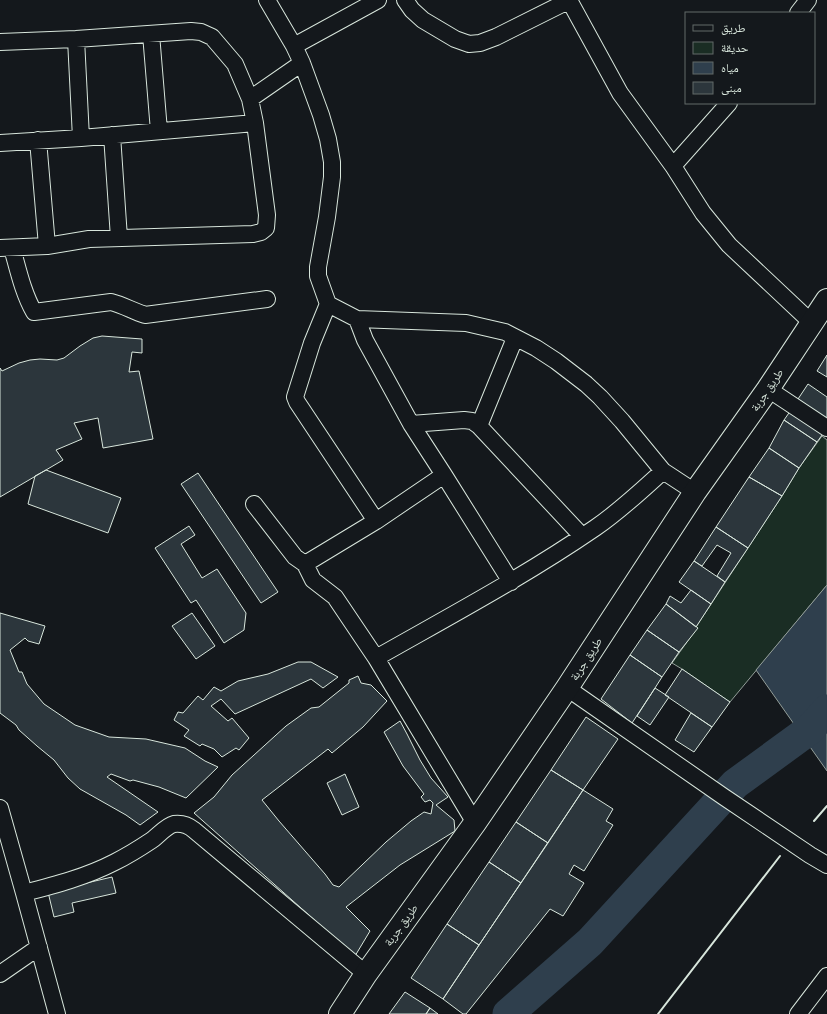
<svg xmlns="http://www.w3.org/2000/svg" width="827" height="1014" viewBox="0 0 827 1014" font-family="'Archivo Narrow','Noto Naskh Arabic',sans-serif">
<style>
.green{fill:#1a2d24;stroke:#939e99}
.water{fill:#2f3f4d;stroke:#939e99}
.lines{fill:none;stroke-linecap:round;stroke-linejoin:round}
.river{stroke:#2f3f4d;stroke-width:31}
.building{fill:#2c363c;stroke:#d8e6dc}
.minor-casing{stroke:#d8e6dc;stroke-width:18}
.secondary-casing{stroke:#d8e6dc;stroke-width:24}
.minor{stroke:#14181c;stroke-width:16}
.secondary{stroke:#14181c;stroke-width:22}
.wall{stroke:#d8e6dc;stroke-width:2}
.labels{text-anchor:middle;stroke-width:3;stroke-linejoin:round;paint-order:stroke}
.street-label{font-size:12px;fill:#d8e6dc;stroke:#14181c}
</style>
<rect width="100%" height="100%" fill="#14181c"/>
<path class="green" d="M 822,436 L 827,440 L 827,585 L 730,702 L 682,669 L 672,663 L 697,628 L 696,627 L 782,496 L 799,468 Z"/>
<path class="water" d="M 827,585 L 827,771 L 756,670 Z"/>
<g class="lines">
<path class="river" d="M 508,1014 L 590,942 L 735,784 L 809,730 L 827,710"/>
</g>
<path class="building" d="M 102,336 L 142,339 L 142,353 L 132,352 L 129,372 L 139,371 L 153,439 L 103,448 L 98,418 L 74,423 L 82,439 L 56,450 L 63,460 L 0,497 L 0,368 L 2,371 L 19,363 L 30,360 L 40,359 L 57,360 L 64,358 L 80,346 L 93,338 Z
M 827,355 L 827,377 L 817,371 Z
M 808,384 L 827,397 L 827,419 L 798,399 Z
M 791,410 L 825,431 L 817,442 L 784,420 Z
M 784,420 L 817,442 L 799,468 L 769,448 Z
M 769,448 L 799,468 L 782,496 L 749,477 Z
M 46,470 L 121,498 L 108,533 L 28,504 L 35,476 Z
M 198,473 L 278,592 L 261,603 L 181,484 Z
M 749,477 L 782,496 L 748,548 L 716,527 Z
M 189,526 L 195,535 L 181,544 L 202,578 L 217,569 L 246,613 L 244,630 L 224,643 L 196,600 L 191,603 L 155,548 Z
M 716,527 L 748,548 L 725,582 L 717,576 L 731,553 L 717,545 L 702,566 L 694,561 Z
M 694,561 L 725,582 L 711,604 L 679,582 Z
M 691,590 L 711,604 L 696,627 L 666,604 L 670,596 L 681,603 Z
M 666,604 L 698,628 L 679,652 L 647,630 Z
M 0,613 L 45,626 L 39,644 L 28,641 L 25,638 L 10,650 L 19,672 L 22,672 L 27,684 L 44,704 L 75,725 L 109,737 L 146,739 L 185,748 L 205,761 L 218,767 L 186,798 L 159,787 L 133,780 L 130,781 L 111,774 L 107,777 L 158,812 L 140,825 L 126,815 L 80,789 L 68,778 L 54,760 L 37,746 L 19,730 L 16,725 L 0,713 Z
M 192,613 L 215,646 L 196,659 L 172,626 Z
M 647,630 L 679,652 L 662,677 L 630,655 Z
M 630,655 L 662,677 L 655,688 L 632,723 L 601,699 Z
M 298,662 L 311,662 L 338,677 L 323,688 L 311,679 L 235,714 L 221,699 L 211,706 L 228,721 L 232,718 L 249,738 L 239,750 L 236,748 L 222,757 L 214,749 L 202,744 L 200,746 L 184,736 L 189,730 L 174,720 L 178,712 L 183,713 L 198,696 L 203,700 L 214,687 L 221,691 L 238,681 L 268,674 Z
M 682,669 L 730,702 L 712,727 L 665,695 Z
M 358,676 L 361,683 L 371,685 L 387,701 L 363,727 L 332,753 L 328,749 L 262,800 L 279,821 L 325,874 L 333,885 L 339,887 L 386,842 L 411,821 L 424,812 L 431,814 L 433,803 L 430,800 L 425,802 L 421,797 L 424,794 L 403,766 L 384,732 L 400,721 L 407,734 L 420,760 L 431,778 L 448,797 L 436,805 L 454,820 L 455,831 L 400,865 L 346,907 L 370,931 L 355,956 L 194,813 L 214,797 L 232,775 L 286,726 L 311,708 L 319,707 L 349,683 L 349,680 Z
M 655,688 L 669,697 L 650,725 L 637,716 Z
M 691,713 L 712,727 L 694,752 L 675,740 Z
M 586,717 L 618,739 L 583,790 L 551,770 Z
M 551,770 L 583,790 L 548,843 L 516,822 Z
M 345,774 L 359,807 L 342,815 L 327,783 Z
M 583,790 L 613,809 L 606,821 L 613,825 L 584,871 L 574,865 L 569,874 L 584,883 L 563,916 L 550,909 L 466,1014 L 463,1014 L 443,999 Z
M 516,822 L 548,843 L 521,883 L 489,862 Z
M 489,862 L 521,883 L 479,945 L 447,924 Z
M 112,877 L 116,893 L 72,903 L 74,912 L 54,917 L 48,892 Z
M 447,924 L 479,945 L 443,999 L 411,978 Z
M 405,992 L 430,1008 L 426,1014 L 389,1014 Z
M 430,1008 L 438,1014 L 426,1014 Z"/>
<g class="lines">
<defs>
<path id="minor" d="M 267,0 L 294,46 L 302,63 L 321,115 L 328,139 L 332,162 L 332,177 L 327,217 L 318,267 L 318,276 L 328,304 L 357,319 L 466,323 L 505,332 L 536,348 L 556,361 L 586,384 L 600,397 L 622,421 L 663,471
M 405,0 L 412,10 L 423,20 L 455,39 L 469,44 L 480,43 L 496,37 L 570,0
M 569,0 L 620,93 L 673,166 L 703,213 L 729,245 L 812,323
M 798,13 L 808,0
M 151,34 L 159,131
M 76,39 L 81,138
M 0,42 L 76,39 L 191,31 L 201,32 L 212,37 L 235,64 L 250,99 L 255,123 L 267,215 L 266,228 L 261,232 L 253,234 L 89,239 L 47,246 L 0,248
M 294,46 L 378,0
M 250,99 L 302,63
M 112,135 L 119,238
M 38,140 L 47,246
M 0,143 L 81,138 L 255,123
M 673,166 L 729,103
M 12,248 C 18,269 23,293 34,312 L 111,302 C 123,305 133,311 145,315 L 267,299
M 328,304 L 312,343 L 295,397 L 297,402 L 376,521 L 444,475
M 357,319 L 365,340 L 411,424 L 444,475 L 511,582
M 768,389 L 827,428
M 411,424 L 464,420 L 472,421 L 479,426 L 582,536
M 479,426 L 515,338
M 254,504 L 295,557 L 305,564
M 376,521 L 305,564 L 313,580 L 335,597 L 376,658
M 567,688 L 724,797 L 810,855 L 827,865
M 0,808 L 24,893 L 57,1014
M 475,823 L 376,658 C 450,616 525,576 595,528 C 620,511 641,491 663,471 L 695,492
M 24,893 C 55,885 86,877 115,862 C 127,856 140,848 152,840 C 159,835 166,826 174,824 C 182,823 188,825 194,830 L 366,974
M 0,974 L 39,947
M 798,1014 L 827,976"/>
<path id="secondary" d="M 340,1014 L 366,974 L 475,823 L 567,688 L 695,492 L 768,389 L 827,300"/>
</defs>
<use href="#minor" class="minor-casing"/>
<use href="#secondary" class="secondary-casing"/>
<use href="#minor" class="minor"/>
<use href="#secondary" class="secondary"/>
<path class="wall" d="M 814,821 L 827,806
M 658,1014 L 780,856"/>
</g>
<g class="labels">
<g class="street-label">
<text transform="translate(767 390) rotate(-56)" y="4">طريق جربة</text>
<text transform="translate(586 659) rotate(-57)" y="4">طريق جربة</text>
<text transform="translate(401 925) rotate(-54)" y="4">طريق جربة</text>
</g>
</g>
<rect x="685" y="12" width="130" height="92" fill="#14181c" stroke="#626a69"/>
<rect x="693" y="25" width="20" height="6" fill="#14181c" stroke="#626a69"/>
<text x="721" y="32" font-size="12" fill="#d8e6dc">طريق</text>
<rect x="693" y="42" width="20" height="12" fill="#1a2d24" stroke="#626a69"/>
<text x="721" y="52" font-size="12" fill="#d8e6dc">حديقة</text>
<rect x="693" y="62" width="20" height="12" fill="#2f3f4d" stroke="#626a69"/>
<text x="721" y="72" font-size="12" fill="#d8e6dc">مياه</text>
<rect x="693" y="82" width="20" height="12" fill="#2c363c" stroke="#626a69"/>
<text x="721" y="92" font-size="12" fill="#d8e6dc">مبنى</text>
</svg>
